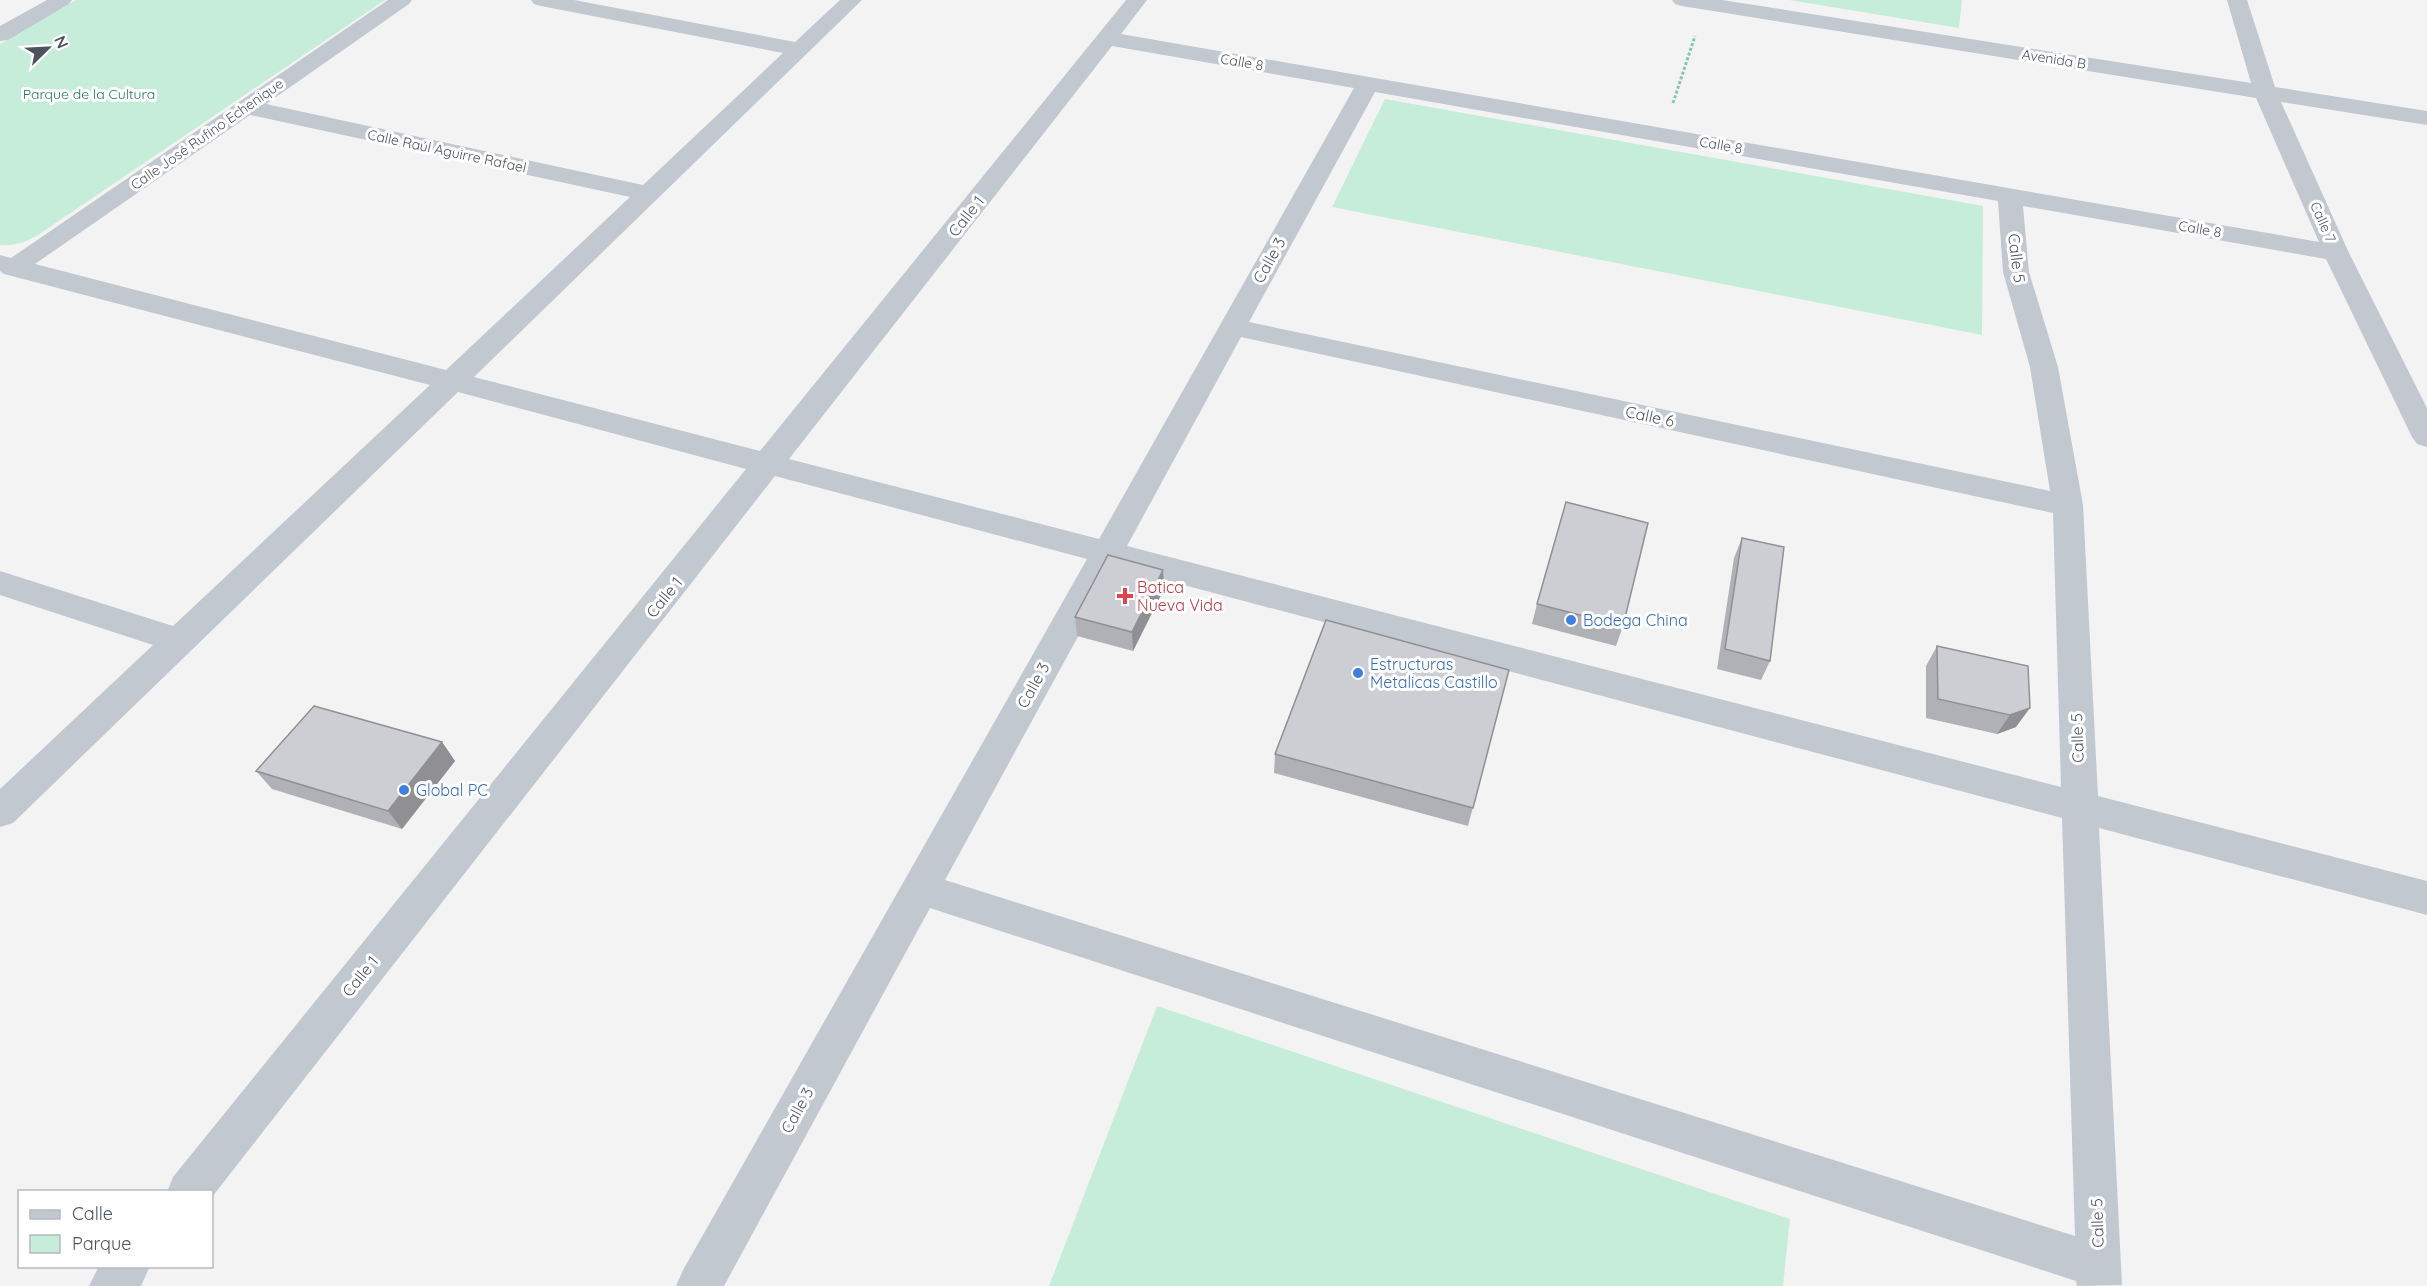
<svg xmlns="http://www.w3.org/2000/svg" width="2427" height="1286" viewBox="0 0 2427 1286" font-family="Quicksand,sans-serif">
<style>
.green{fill:#c6edda}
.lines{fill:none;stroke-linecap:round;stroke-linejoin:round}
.path{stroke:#81c9ad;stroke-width:3;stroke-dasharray:3 2;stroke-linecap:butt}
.minor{fill:#c2c8d0;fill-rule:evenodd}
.wall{fill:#b0b1b6}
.shaded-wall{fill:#909094}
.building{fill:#cdced4;stroke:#909094;stroke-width:1.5}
.health-dot{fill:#e0444e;stroke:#fff;stroke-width:2}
.shop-dot{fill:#3f7fe0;stroke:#fff;stroke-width:2}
.labels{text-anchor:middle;stroke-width:6;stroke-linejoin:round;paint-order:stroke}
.far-street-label{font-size:14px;fill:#4c535f;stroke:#fff}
.far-park-label{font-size:14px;fill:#207c59;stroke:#fff}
.street-label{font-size:16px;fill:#4c535f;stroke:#fff}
.health-label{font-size:16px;fill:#be3a42;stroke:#fff;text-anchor:start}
.shop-label{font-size:16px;fill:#366cbe;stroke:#fff;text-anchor:start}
</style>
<rect width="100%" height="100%" fill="#f4f3f3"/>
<path class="green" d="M 76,0 L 385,0 L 38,235 C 26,242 15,246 0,245 L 0,44 Z
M 1789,0 L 1962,0 L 1959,28 Z
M 1385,99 L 1983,206 L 1982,335 L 1332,207 Z
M 1157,1006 L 1790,1219 L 1783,1286 L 1049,1286 Z"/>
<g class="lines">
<path class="path" d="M 1673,103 L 1695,36"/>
<path class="minor" d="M 47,0 L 72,0 L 69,4 L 8,40 L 0,41 L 0,26 Z
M 388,0 L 412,0 L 409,4 L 266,104 L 643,185 L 783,53 L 541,6 L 534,4 L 531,0 L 574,0 L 795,42 L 840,0 L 862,0 L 474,377 L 760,451 L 1126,0 L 1147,0 L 1121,34 L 2319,242 L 2256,98 L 1682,6 L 1675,4 L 1672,0 L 1722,0 L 2251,83 L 2227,0 L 2247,0 L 2275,87 L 2427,111 L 2427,125 L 2281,102 L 2349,253 L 2427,408 L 2427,447 L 2417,444 L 2412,437 L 2326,259 L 2023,206 L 2029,272 L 2058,367 L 2083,505 L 2098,796 L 2427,881 L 2427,915 L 2099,828 L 2122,1285 L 2077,1286 L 2076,1281 L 930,908 L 724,1286 L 676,1286 L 683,1270 L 1087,559 L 775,476 L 212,1197 L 212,1192 L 167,1192 L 173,1177 L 746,469 L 458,392 L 13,823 L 0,827 L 0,789 L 153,645 L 0,595 L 0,571 L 173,626 L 430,385 L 4,274 L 0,271 L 0,255 L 11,258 ZM 1112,46 L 1354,88 L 1099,539 L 789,459 ZM 1375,92 L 1998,201 L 2003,272 L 2030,367 L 2050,491 L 1249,322 ZM 250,115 L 630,197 L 446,370 L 35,264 ZM 1241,337 L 2053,513 L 2061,787 L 1127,546 ZM 1116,567 L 2062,818 L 2075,1236 L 945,880 Z
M 99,1266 L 150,1266 L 141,1286 L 89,1286 Z"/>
</g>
<path class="wall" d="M 1742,538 L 1770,661 L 1761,680 L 1717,669 L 1734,558 Z
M 1164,589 L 1133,651 L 1077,636 L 1075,617 Z
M 1537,604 L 1623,626 L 1616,646 L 1532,624 Z
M 1937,646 L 2028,666 L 2016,727 L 1997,734 L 1926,718 L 1926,666 Z
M 1504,689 L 1468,826 L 1274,773 L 1275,754 Z
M 442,742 L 455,761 L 402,829 L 272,789 L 256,771 Z"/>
<path class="shaded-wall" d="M 1163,570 L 1164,589 L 1133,651 L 1132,632 Z
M 2030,708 L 2016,727 L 1997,734 L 2010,715 Z
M 442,742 L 455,761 L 402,829 L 388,811 Z"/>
<path class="building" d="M 1566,502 L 1648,523 L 1623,626 L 1537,604 Z
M 1742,538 L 1784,547 L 1770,661 L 1725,649 Z
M 1108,555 L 1163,570 L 1132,632 L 1075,617 Z
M 1326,620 L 1509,670 L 1473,808 L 1275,754 Z
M 1937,646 L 2028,666 L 2030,708 L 2010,715 L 1938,699 Z
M 314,706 L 442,742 L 388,811 L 256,771 Z"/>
<path class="health-dot" d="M1122 587h6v6h6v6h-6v6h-6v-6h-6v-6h6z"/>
<g class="shop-dot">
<circle cx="1571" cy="620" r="6"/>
<circle cx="1358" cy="673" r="6"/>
<circle cx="404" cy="790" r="6"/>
</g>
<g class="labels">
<g class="far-street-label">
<text transform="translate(2054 59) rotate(9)" y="5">Avenida B</text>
<text transform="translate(1242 62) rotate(10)" y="5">Calle 8</text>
<text transform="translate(207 134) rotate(-35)" y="5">Calle José Rufino Echenique</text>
<text transform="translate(1721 145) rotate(10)" y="5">Calle 8</text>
<text transform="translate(447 151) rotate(12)" y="5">Calle Raúl Aguirre Rafael</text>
<text transform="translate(2323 222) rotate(66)" y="5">Calle 7</text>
<text transform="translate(2200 229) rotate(10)" y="5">Calle 8</text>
</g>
<g class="far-park-label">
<text x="89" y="99">Parque de la Cultura</text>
</g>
<g class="street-label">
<text transform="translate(966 216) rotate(-52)" y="6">Calle 1</text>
<text transform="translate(2017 258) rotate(83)" y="6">Calle 5</text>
<text transform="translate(1269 260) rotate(-61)" y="6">Calle 3</text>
<text transform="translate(1650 416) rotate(12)" y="6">Calle 6</text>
<text transform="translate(664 597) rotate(-51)" y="6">Calle 1</text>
<text transform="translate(1033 685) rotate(-61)" y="6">Calle 3</text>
<text transform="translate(2077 738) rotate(-92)" y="6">Calle 5</text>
<text transform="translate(360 976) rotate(-51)" y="6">Calle 1</text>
<text transform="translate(797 1110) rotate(-61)" y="6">Calle 3</text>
<text transform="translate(2097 1223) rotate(-92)" y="6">Calle 5</text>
</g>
<g class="health-label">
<text x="1137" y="593">Botica<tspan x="1137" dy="18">Nueva Vida</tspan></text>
</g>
<g class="shop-label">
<text x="1583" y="626">Bodega China</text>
<text x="1370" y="670">Estructuras<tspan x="1370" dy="18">Metalicas Castillo</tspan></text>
<text x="416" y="796">Global PC</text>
</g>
</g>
<rect x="18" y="1190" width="195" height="78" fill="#ffffff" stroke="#b7babf" stroke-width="1.5"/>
<rect x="30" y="1210" width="30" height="9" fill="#c2c8d0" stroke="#b7babf" stroke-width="1.5"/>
<text x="72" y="1220" font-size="18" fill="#4c535f">Calle</text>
<rect x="30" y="1235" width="30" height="18" fill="#c6edda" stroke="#b7babf" stroke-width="1.5"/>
<text x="72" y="1250" font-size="18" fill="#4c535f">Parque</text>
<g transform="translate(48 48) rotate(66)" stroke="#ffffff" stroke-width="4.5" paint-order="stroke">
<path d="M0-4.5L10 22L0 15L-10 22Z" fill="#4c535f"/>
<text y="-9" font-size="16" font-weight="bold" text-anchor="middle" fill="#4c535f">N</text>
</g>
</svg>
